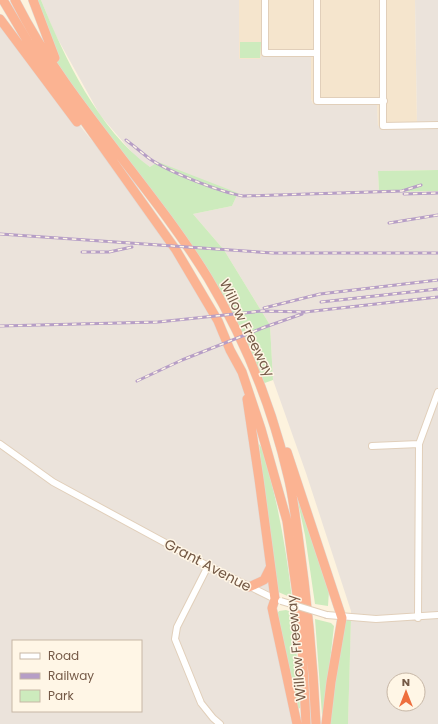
<svg xmlns="http://www.w3.org/2000/svg" width="438" height="724" viewBox="0 0 438 724" font-family="Poppins,sans-serif">
<style>
.residential{fill:#f5e5cd}
.industrial{fill:#ebe3db;fill-rule:evenodd}
.green{fill:#cdebbd}
.lines{fill:none;stroke-linecap:round;stroke-linejoin:round}
.minor-casing{stroke:#e1cfba;stroke-width:8}
.highway-casing{stroke:#e0dad6;stroke-width:10}
.minor{stroke:#fff;stroke-width:6}
.highway{stroke:#fbb392;stroke-width:9}
.rail-casing{stroke:#b69ec6;stroke-width:3}
.rail{stroke:#fff6e6;stroke-width:1.5;stroke-dasharray:4.5;stroke-linecap:butt}
.minor-bridge-casing{stroke:#e1cfba;stroke-width:8;stroke-linecap:butt}
.minor-bridge{stroke:#fff;stroke-width:6}
.labels{text-anchor:middle;stroke-width:3;stroke-linejoin:round;paint-order:stroke}
.street-label{font-size:14px;fill:#745946;stroke:#fff6e6}
</style>
<rect width="100%" height="100%" fill="#fdf3de"/>
<path class="residential" d="M 239,0 L 415,0 L 417,125 L 378,126 L 377,104 L 313,104 L 311,99 L 311,56 L 261,56 L 261,59 L 239,59 Z"/>
<path class="industrial" d="M 41,0 L 239,0 L 239,59 L 261,59 L 261,56 L 311,56 L 311,99 L 313,104 L 377,104 L 378,126 L 383,126 L 417,125 L 415,0 L 438,0 L 438,170 L 378,171 L 379,192 L 438,191 L 438,724 L 348,724 L 351,611 L 306,473 L 273,380 L 270,325 L 224,250 L 193,214 L 232,206 L 238,193 L 196,178 L 150,167 L 136,157 L 100,115 L 55,34 ZM 394,680 L 418,680 L 418,704 L 394,704 Z
M 0,19 L 65,107 L 93,142 L 110,159 L 154,217 L 242,372 L 272,608 L 297,724 L 0,724 ZM 13,641 L 141,641 L 141,711 L 13,711 Z"/>
<path class="green" d="M 33,0 L 41,0 C 64,57 99,131 150,167 L 158,162 L 238,193 L 232,206 L 193,214 L 224,250 L 270,325 L 273,380 L 259,385 L 208,278 L 63,78 L 41,25 Z
M 240,42 L 261,42 L 260,58 L 240,58 Z
M 438,170 L 438,191 L 379,192 L 378,171 Z
M 259,444 C 265,450 267,465 269,473 C 280,514 287,556 292,598 L 276,591 Z
M 299,497 L 329,591 L 328,606 L 315,604 L 305,535 L 297,498 Z
M 286,610 L 294,613 L 300,708 L 298,709 L 277,614 L 279,611 Z
M 342,618 L 351,618 L 348,724 L 326,724 Z
M 315,619 L 331,623 L 334,626 L 324,714 L 322,715 Z"/>
<g class="lines">
<defs>
<path id="minor" d="M 265,0 L 265,53 L 317,53
M 317,0 L 317,101 L 384,101
M 383,0 L 383,126 L 438,125
M 0,444 L 53,482 L 208,566 L 277,600
M 372,446 L 419,444 L 438,392
M 208,566 L 177,627 L 175,639 L 201,703 L 213,718 L 220,724
M 327,615 L 376,619 L 438,615
M 418,618 L 419,444"/>
<path id="highway" d="M 3,0 L 28,42 L 176,250 L 218,321 L 230,350 L 242,372 L 261,429 L 287,521 L 301,624 L 306,724
M 15,0 C 65,100 149,182 208,278 C 244,338 272,407 288,476 C 293,495 295,516 298,535 C 307,598 313,661 316,724
M 33,0 L 55,58
M 0,19 L 77,122
M 247,399 L 259,479 L 275,599 L 272,608 L 297,724
M 287,452 L 342,618 L 331,682 L 326,724
M 249,587 L 264,580 L 270,568"/>
</defs>
<use href="#minor" class="minor-casing"/>
<use href="#highway" class="highway-casing"/>
<use href="#minor" class="minor"/>
<use href="#highway" class="highway"/>
<defs>
<path id="rail" d="M 126,140 C 134,146 142,153 150,159 C 169,172 220,192 243,196 L 402,191 L 421,185
M 404,194 L 438,193
M 389,223 L 438,215
M 0,234 L 273,253 L 438,253
M 82,252 L 109,252 L 132,247
M 321,302 L 438,289
M 264,308 L 320,294 L 438,280
M 0,326 L 158,322 L 262,311 L 305,312 L 438,297
M 137,381 L 182,360 L 265,327 L 302,314"/>
</defs>
<use href="#rail" class="rail-casing"/>
<use href="#rail" class="rail"/>
<defs>
<path id="minor-bridge" d="M 281,601 L 327,615"/>
</defs>
<use href="#minor-bridge" class="minor-bridge-casing"/>
<use href="#minor-bridge" class="minor-bridge"/>
</g>
<g class="labels">
<g class="street-label">
<text transform="translate(247 328) rotate(64)" y="5">Willow Freeway</text>
<text transform="translate(208 565) rotate(28)" y="5">Grant Avenue</text>
<text transform="translate(296 648) rotate(-95)" y="5">Willow Freeway</text>
</g>
</g>
<rect x="12" y="640" width="130" height="72" fill="#fff6e6" stroke="#c7b7a6"/>
<rect x="20" y="653" width="20" height="6" fill="#ffffff" stroke="#c7b7a6"/>
<text x="48" y="660" font-size="12" fill="#745946">Road</text>
<rect x="20" y="673" width="20" height="6" fill="#b69ec6" stroke="#c7b7a6"/>
<text x="48" y="680" font-size="12" fill="#745946">Railway</text>
<rect x="20" y="690" width="20" height="12" fill="#cdebbd" stroke="#c7b7a6"/>
<text x="48" y="700" font-size="12" fill="#745946">Park</text>
<g transform="translate(406 692)"><circle r="19" fill="#fff6e6" stroke="#c7b7a6"/>
<path d="M0-3L7 15L0 10L-7 15Z" fill="#ee6e3d"/>
<text y="-6" font-size="11" font-weight="bold" text-anchor="middle" fill="#745946">N</text>
</g>
</svg>
